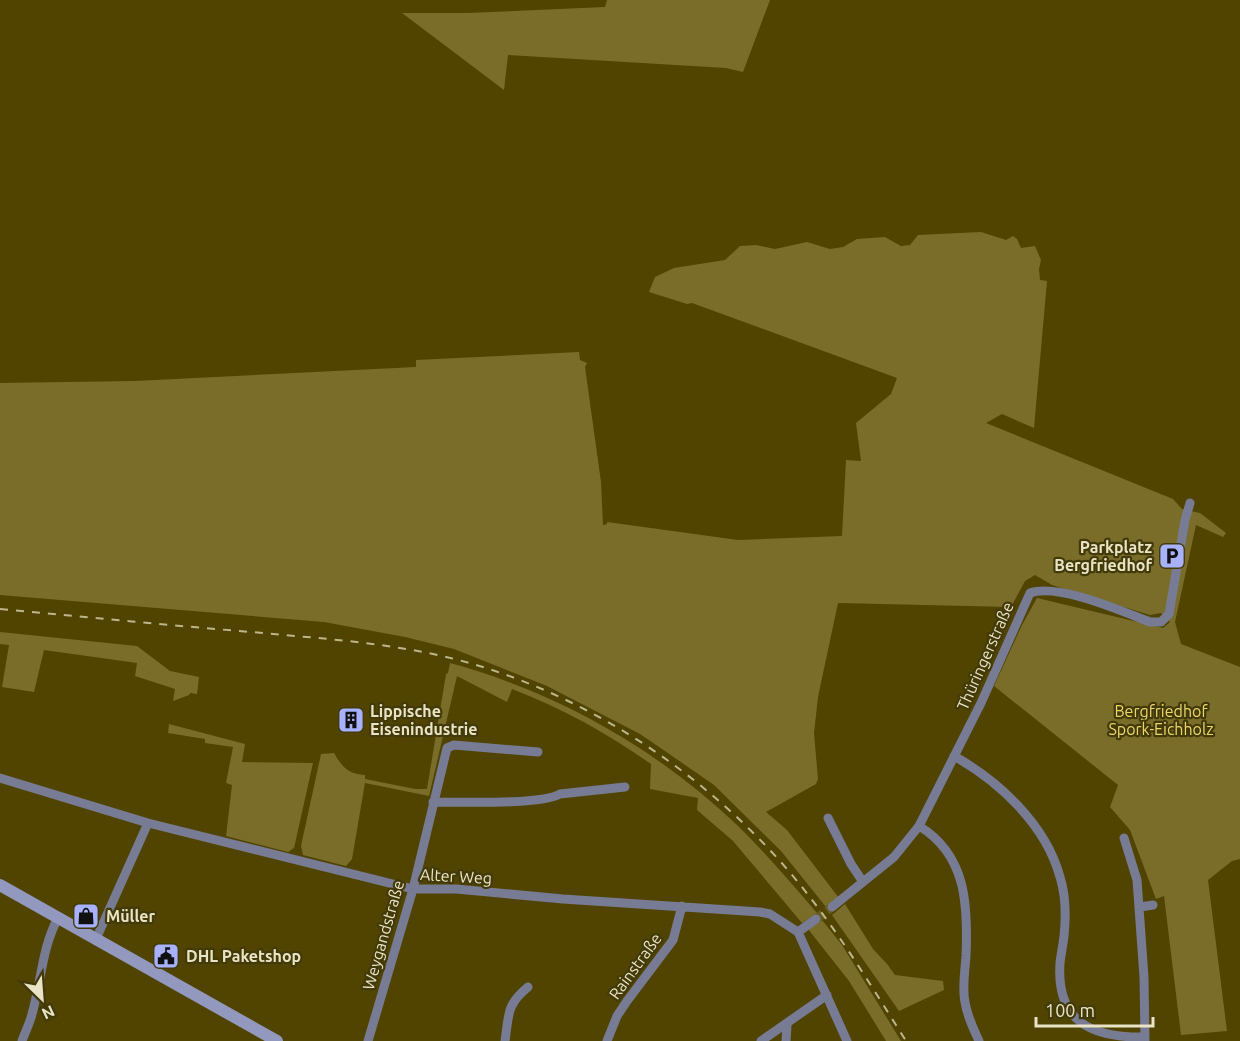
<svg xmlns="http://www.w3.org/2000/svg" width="1240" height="1041" viewBox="0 0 1240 1041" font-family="Ubuntu,sans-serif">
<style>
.green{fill:#7a6d2a}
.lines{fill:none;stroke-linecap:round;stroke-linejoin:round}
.street-tunnel{stroke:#675c1e;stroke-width:9;stroke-dasharray:9 4.5;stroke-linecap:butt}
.street{stroke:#777b93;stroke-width:9}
.secondary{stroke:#9398be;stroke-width:12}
.rail{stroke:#bdb68d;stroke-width:2;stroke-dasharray:8 8;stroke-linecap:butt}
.labels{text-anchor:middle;stroke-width:4.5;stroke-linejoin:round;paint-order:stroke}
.poi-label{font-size:16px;font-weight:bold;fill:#eae4c6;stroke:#433a0a;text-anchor:start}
.street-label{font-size:16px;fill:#eae4c6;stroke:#433a0a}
.park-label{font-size:16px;fill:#ecd66e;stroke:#433a0a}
</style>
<rect width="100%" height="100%" fill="#504400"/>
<path class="green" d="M 607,0 L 770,0 L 743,72 L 726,68 L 508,55 L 504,90 L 402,13 L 467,13 L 605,7 Z
M 981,232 L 1006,240 L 1013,236 L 1017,239 L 1021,248 L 1035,246 L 1041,260 L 1039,269 L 1040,280 L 1047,281 L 1034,428 L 1002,414 L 986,423 L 1173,499 L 1182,509 L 1200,513 L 1226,533 L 1223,537 L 1196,525 L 1175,622 L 1181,644 L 1240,667 L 1240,859 L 1232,861 L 1208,880 L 1227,1031 L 1181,1035 L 1164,896 L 1156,899 L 1130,830 L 1110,807 L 1118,785 L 994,686 L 1022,625 L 1037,598 L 1163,628 L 1170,622 L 1161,613 L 1150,615 L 1052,585 L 1035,575 L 1025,581 L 1011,607 L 838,603 L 818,697 L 814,733 L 818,779 L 816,784 L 766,812 L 787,830 L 839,898 L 826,907 L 781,851 L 714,785 L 662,749 L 640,734 L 547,686 L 454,649 L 405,637 L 324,622 L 0,595 L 0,383 L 135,381 L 416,367 L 416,360 L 579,352 L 580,360 L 587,363 L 585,367 L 601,482 L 603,525 L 607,524 L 607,522 L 738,540 L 842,536 L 846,460 L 861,461 L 856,423 L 891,394 L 897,378 L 692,303 L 687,304 L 649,292 L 655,277 L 674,268 L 725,260 L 740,246 L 756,245 L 775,249 L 807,242 L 830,249 L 843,247 L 857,239 L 885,237 L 901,246 L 910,245 L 918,235 Z
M 0,632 L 137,646 L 170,671 L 199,677 L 197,694 L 190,693 L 189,695 L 173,701 L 175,689 L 135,676 L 137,663 L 44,650 L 34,692 L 2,687 L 9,645 L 0,644 Z
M 450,663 C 557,692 656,748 737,825 C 766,853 791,883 817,913 L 802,923 L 733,841 L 697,810 L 698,798 L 650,789 L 651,764 C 607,733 562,708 512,689 L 507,702 L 457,676 L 429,796 L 365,783 L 352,859 L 346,866 L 303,855 L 301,846 L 321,754 L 334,753 C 342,767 348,774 365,775 L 365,779 L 415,789 L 427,789 L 446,674 L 448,673 Z
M 169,724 L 245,744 L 242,762 L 313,763 L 294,848 L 288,852 L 226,836 L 232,785 L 226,783 L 233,747 L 205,743 L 205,739 L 168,733 Z
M 845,904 L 873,949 L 887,964 L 895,975 L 943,981 L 944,990 L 899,1011 L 832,915 Z
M 822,920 L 842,945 L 901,1041 L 886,1041 L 849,981 L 808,929 Z"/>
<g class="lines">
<path class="street-tunnel" d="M 816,919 L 832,907"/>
<path class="street" d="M 954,756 C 1000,782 1046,825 1060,877 C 1066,896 1066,917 1064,936 C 1063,945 1061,954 1060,963 C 1056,1022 1092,1038 1145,1037
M 0,778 L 148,823 L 413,889 L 456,889 L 563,899 L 760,912 L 770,914 L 798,932 L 847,1041
M 433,802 C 459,802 542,805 560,794 L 625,787
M 828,818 L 851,864 L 863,882
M 919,826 C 967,855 968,906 966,956 C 965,971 962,988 965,1002 C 967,1016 973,1028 979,1041
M 1124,838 L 1137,880 L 1144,977 L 1145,1041
M 832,907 L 894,857 L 919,826 L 981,703 L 1030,593 C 1058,583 1121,611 1150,622 L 1161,622 L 1169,614 L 1185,520 L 1190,503
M 1140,907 L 1153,905
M 798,932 L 816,919
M 96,939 L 148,823
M 22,1041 C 25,1032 30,1023 32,1014 C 41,983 42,947 58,918
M 368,1041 L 413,889 L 447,748 L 454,745 L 538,752
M 505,1041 C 509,1015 506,1005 528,987
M 607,1041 L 617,1016 L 627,1001 L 673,940 L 682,906
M 761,1041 L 827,995
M 786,1041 L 787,1025"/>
<path class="secondary" d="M 0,885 L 277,1041"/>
<path class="rail" d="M 0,609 C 84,617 167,625 251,632 C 325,639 401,643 473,664 C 591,699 698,770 780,861 C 829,916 867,979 906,1041"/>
</g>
<defs>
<symbol id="parking-square" viewBox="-11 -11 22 22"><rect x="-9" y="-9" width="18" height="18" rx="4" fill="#a7b1fc" stroke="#433a0a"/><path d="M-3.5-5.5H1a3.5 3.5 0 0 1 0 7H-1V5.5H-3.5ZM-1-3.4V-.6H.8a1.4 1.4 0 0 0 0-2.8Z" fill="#111"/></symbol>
<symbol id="building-square" viewBox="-11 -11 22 22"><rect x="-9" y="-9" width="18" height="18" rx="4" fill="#a7b1fc" stroke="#433a0a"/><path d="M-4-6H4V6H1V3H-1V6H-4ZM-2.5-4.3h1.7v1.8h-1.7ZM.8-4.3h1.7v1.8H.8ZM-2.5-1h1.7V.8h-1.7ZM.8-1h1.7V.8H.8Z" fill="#111"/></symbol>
<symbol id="shop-square" viewBox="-11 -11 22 22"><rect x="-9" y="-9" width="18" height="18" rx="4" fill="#a7b1fc" stroke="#433a0a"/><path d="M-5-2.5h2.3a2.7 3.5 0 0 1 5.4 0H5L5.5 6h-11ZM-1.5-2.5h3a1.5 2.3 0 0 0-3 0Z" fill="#111"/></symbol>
<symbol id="civic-square" viewBox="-11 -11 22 22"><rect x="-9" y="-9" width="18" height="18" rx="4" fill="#a7b1fc" stroke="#433a0a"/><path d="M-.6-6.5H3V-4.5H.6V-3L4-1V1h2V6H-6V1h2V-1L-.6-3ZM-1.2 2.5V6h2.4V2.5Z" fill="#111"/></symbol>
</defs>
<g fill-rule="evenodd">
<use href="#parking-square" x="1157" y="541" width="30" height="30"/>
<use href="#building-square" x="336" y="705" width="30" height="30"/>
<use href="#shop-square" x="71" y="901" width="30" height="30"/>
<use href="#civic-square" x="151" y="941" width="30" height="30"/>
</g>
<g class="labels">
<g class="poi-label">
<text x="1152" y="553" text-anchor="end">Parkplatz<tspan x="1152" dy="18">Bergfriedhof</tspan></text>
<text x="370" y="717">Lippische<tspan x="370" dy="18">Eisenindustrie</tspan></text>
<text x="106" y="922">Müller</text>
<text x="186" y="962">DHL Paketshop</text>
</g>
<g class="street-label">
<text transform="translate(985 656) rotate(-66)" y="6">Thüringerstraße</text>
<text transform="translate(456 876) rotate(3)" y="6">Alter Weg</text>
<text transform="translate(383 935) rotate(-74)" y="6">Weygandstraße</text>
<text transform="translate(635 966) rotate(-54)" y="6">Rainstraße</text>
</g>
<g class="park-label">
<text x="1161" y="717">Bergfriedhof<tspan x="1161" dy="18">Spork-Eichholz</tspan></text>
</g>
</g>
<g transform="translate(42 999) rotate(155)" stroke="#433a0a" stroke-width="4.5" paint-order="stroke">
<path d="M0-4.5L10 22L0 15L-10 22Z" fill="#eae4c6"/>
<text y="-9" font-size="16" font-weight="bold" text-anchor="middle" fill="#eae4c6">N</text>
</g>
<path d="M1036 1017v9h117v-9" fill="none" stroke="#eae4c6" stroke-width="3"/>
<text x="1045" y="1017" font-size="18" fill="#eae4c6" stroke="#433a0a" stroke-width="4.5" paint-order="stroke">100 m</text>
</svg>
